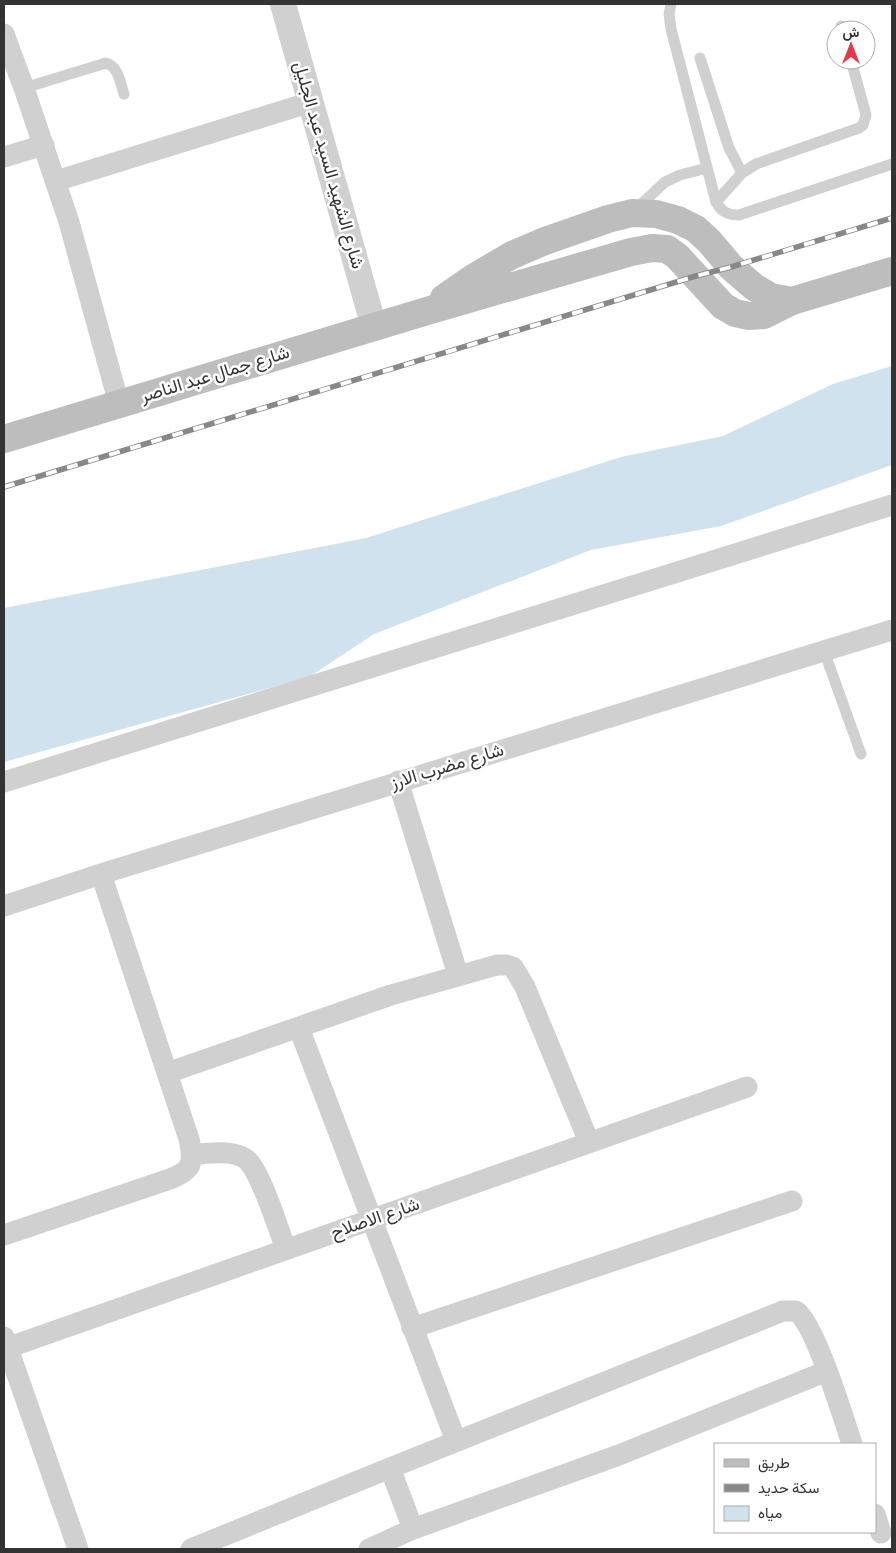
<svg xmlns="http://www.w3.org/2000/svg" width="896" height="1553" viewBox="0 0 896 1553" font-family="'Roboto Condensed',Vazirmatn,sans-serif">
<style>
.water{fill:#cfe2ee}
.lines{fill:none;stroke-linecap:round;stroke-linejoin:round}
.service{stroke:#d0d0d0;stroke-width:11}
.minor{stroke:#d0d0d0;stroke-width:21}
.tertiary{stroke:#d0d0d0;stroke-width:26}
.secondary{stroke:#bdbdbd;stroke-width:28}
.rail-casing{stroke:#888;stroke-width:5.5}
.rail{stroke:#fff;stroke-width:4;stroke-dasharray:11;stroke-linecap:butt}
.labels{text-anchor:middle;stroke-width:5;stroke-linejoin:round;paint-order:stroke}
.street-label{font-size:18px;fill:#333;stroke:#fff}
</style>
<rect width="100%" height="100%" fill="#fff"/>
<path class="water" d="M 892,366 L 892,465 L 721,526 L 591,550 L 374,634 L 309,677 L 4,762 L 4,608 L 366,538 L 621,457 L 723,436 L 833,384 Z"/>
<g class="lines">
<path class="service" d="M 671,4 L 669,14 L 671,29 L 716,202 C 721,211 727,215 739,215 L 892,164
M 841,26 L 842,30
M 700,58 L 729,148 L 742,173
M 24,88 L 106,63 C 119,67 120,83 124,94
M 716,202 L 742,173 L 756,164 L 859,128 L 863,125 L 866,115 L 851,60
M 635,210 L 665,182 L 680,175 L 707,168
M 824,651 L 861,754"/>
<path class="minor" d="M 4,34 L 24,88 L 69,222 L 119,404
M 4,157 L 44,145
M 56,181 L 311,102
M 398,781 L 458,975
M 4,782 L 892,505
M 4,906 L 101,874 L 892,630
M 299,1028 L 456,1441
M 167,1073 L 391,995 L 497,965 L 506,965 L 513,967 L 525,987 L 589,1142
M 192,1155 C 207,1153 237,1149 248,1161 C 262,1175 278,1229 286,1249
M 4,1235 L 170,1179 C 193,1170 194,1163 189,1139 L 101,874
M 412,1328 L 792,1201
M 4,1337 L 78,1549
M 4,1349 L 747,1087
M 390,1468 L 413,1529
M 875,1514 L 881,1533
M 191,1549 L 390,1468 L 783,1311 L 796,1311 C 814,1322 844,1419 852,1444
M 369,1549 L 413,1529 L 619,1455 L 827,1371"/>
<path class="tertiary" d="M 283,4 L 374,327"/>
<path class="secondary" d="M 444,298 L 473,278 L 512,255 L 545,241 L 608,219 L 632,213 L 656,214 L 678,220 L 696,229 L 709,241 L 731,267 L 754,287 L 771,297 L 792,301
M 4,439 L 427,311 L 631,252 L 652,248 L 667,249 L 677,256 L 723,306 L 735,313 L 749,316 L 764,315 L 792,301 L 892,271"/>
<defs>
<path id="rail" d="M 4,487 L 696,276 L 731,267 L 892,218"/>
</defs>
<use href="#rail" class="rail-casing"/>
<use href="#rail" class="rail"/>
</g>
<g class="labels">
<g class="street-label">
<text transform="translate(329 165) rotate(74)" y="6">شارع الشهيد السيد عبد الجليل</text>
<text transform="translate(215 374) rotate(-17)" y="6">شارع جمال عبد الناصر</text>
<text transform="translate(447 766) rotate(-17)" y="6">شارع مضرب الارز</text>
<text transform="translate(375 1218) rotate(-19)" y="6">شارع الاصلاح</text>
</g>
</g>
<rect width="896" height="1553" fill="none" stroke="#333333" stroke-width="10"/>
<rect x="714" y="1443" width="162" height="90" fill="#ffffff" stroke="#adadad"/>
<rect x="724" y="1459" width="25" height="8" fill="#bdbdbd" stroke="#adadad"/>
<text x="758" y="1468" font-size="15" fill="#333333">طريق</text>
<rect x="724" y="1484" width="25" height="8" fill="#888888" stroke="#adadad"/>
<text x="758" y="1493" font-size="15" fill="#333333">سكة حديد</text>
<rect x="724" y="1506" width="25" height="15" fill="#cfe2ee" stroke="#adadad"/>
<text x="758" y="1518" font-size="15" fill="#333333">مياه</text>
<g transform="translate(851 45)"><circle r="24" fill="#ffffff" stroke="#adadad"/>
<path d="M0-4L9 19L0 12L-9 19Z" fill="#e63946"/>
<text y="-8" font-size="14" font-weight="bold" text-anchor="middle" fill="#333333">ش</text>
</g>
</svg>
